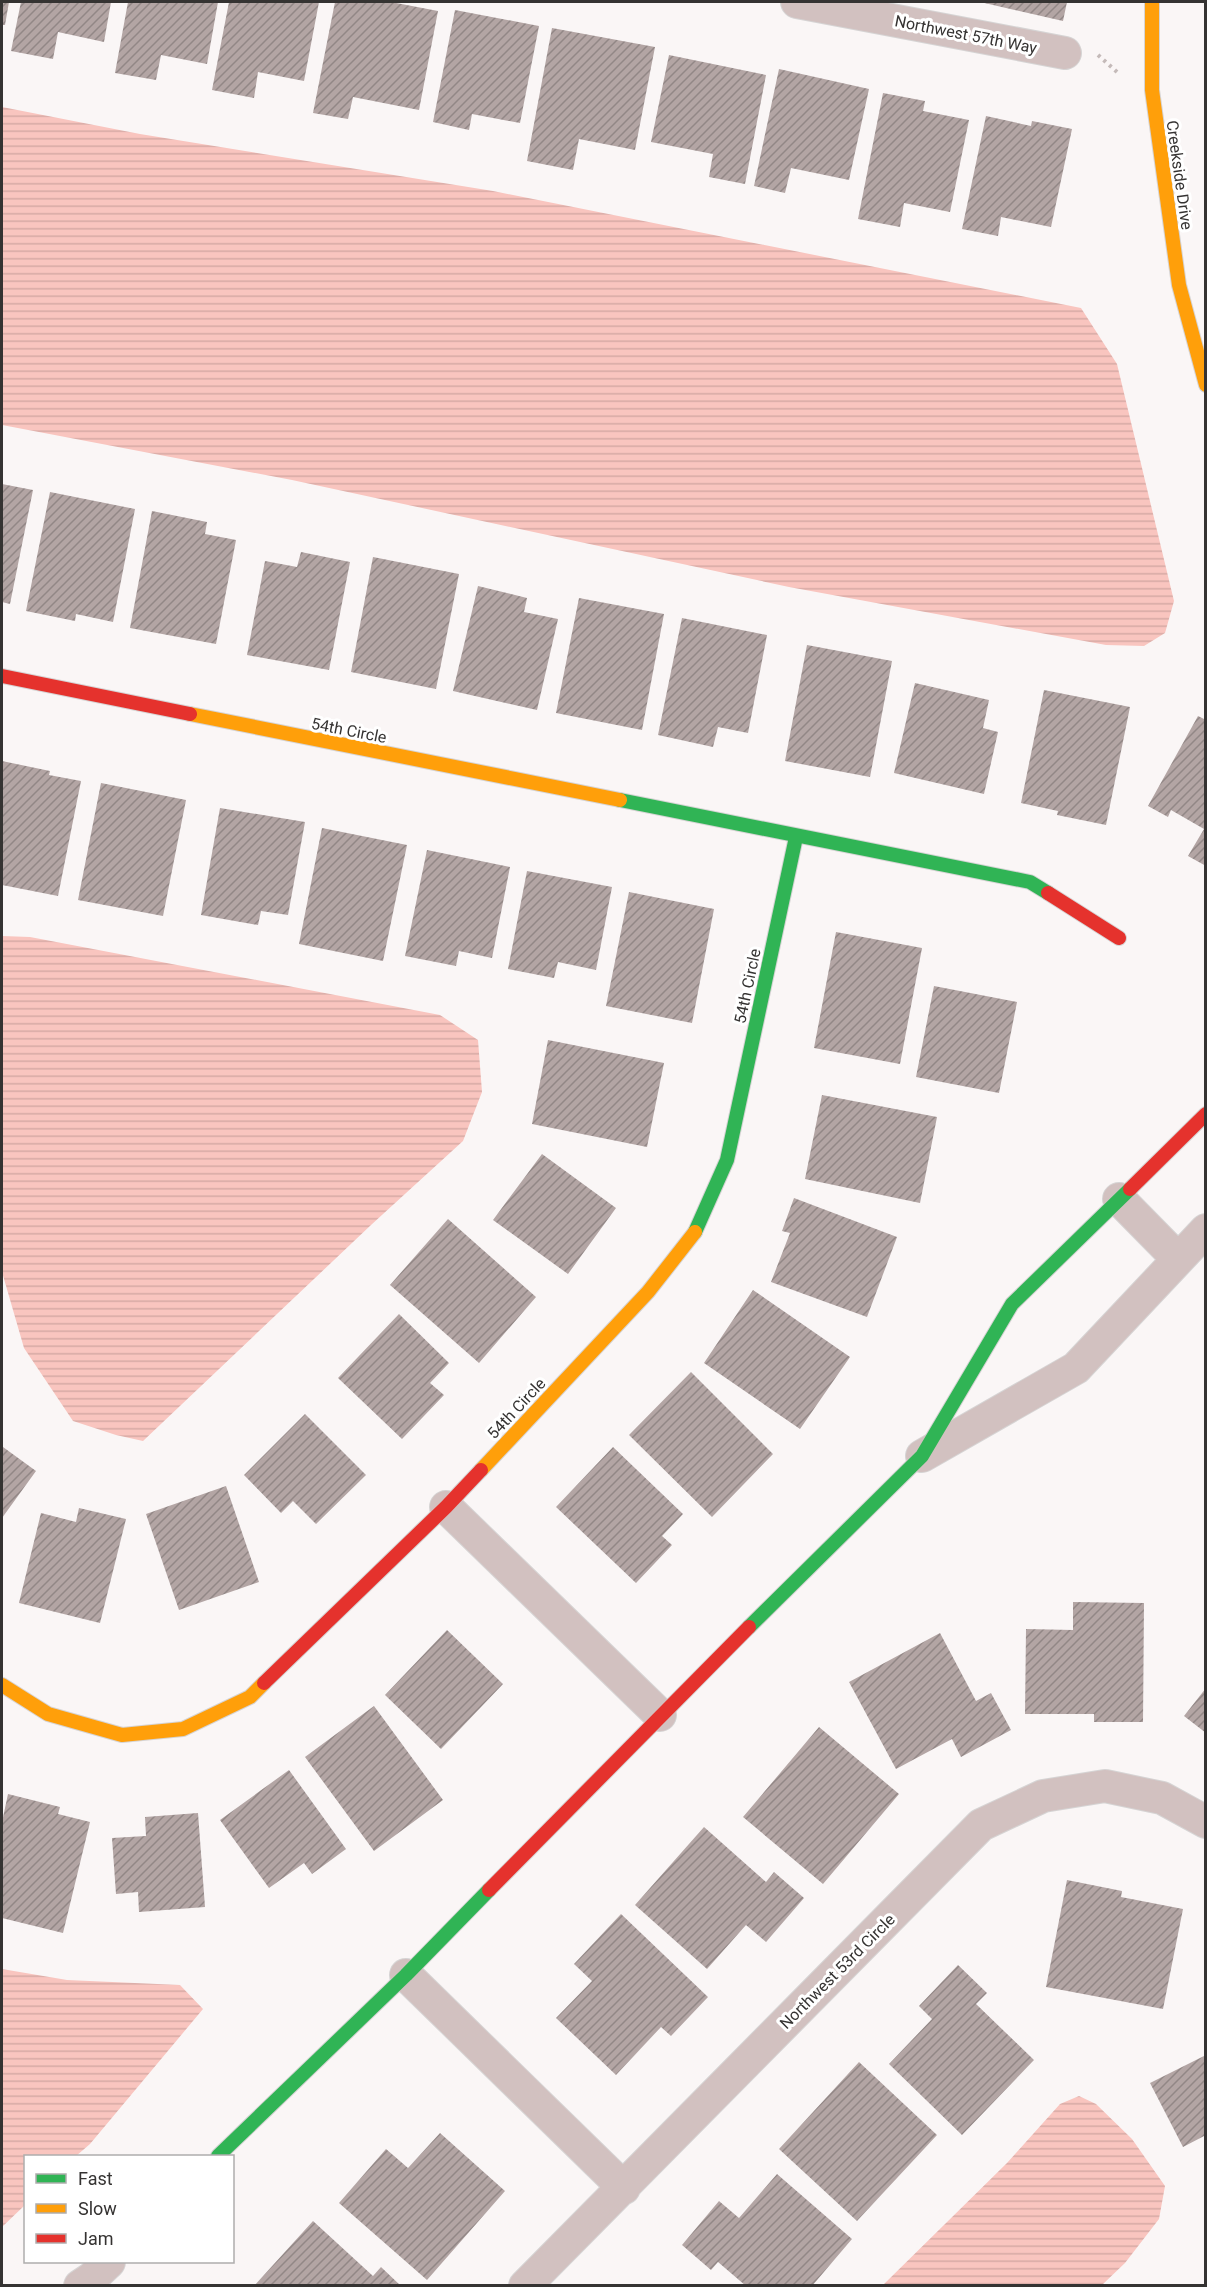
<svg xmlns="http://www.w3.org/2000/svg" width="1207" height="2287" viewBox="0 0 1207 2287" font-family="Roboto,sans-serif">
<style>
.water{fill:url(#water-rules)}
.building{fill:url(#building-hatch)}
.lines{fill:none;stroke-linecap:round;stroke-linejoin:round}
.street-casing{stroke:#d6d4d4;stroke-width:34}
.fast-casing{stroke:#d6d4d4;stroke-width:16}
.slow-casing{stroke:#d6d4d4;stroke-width:16}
.jam-casing{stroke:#d6d4d4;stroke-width:16}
.path{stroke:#c4bab9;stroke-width:4;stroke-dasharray:3 4.5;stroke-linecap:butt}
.street{stroke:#d2c1c0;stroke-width:32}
.fast{stroke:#30b455;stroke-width:14}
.slow{stroke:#ff9f0a;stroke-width:14}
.jam{stroke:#e5322d;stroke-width:14}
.labels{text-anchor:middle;stroke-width:6;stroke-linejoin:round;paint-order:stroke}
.street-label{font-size:16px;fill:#353332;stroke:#fff}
</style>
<defs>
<pattern id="water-rules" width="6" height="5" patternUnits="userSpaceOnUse" patternTransform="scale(1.5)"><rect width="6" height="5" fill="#f9c5bf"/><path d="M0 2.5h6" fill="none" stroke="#d6aaa5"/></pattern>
<pattern id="building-hatch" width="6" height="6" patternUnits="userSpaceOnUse" patternTransform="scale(1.5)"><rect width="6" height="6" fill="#b3a5a4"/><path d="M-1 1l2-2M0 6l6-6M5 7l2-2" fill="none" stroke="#928786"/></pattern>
</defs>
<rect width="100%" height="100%" fill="#faf6f6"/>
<path class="water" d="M 2,107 L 140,134 L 493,191 L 1081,308 L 1117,364 L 1174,601 L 1165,633 L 1144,646 L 1106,645 L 789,587 L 292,480 L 2,425 Z
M 2,936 L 30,937 L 440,1015 L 478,1040 L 482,1092 L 463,1141 L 371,1225 L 143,1441 L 116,1435 L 73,1421 L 24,1348 L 2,1272 Z
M 2,1969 L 67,1980 L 180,1985 L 203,2009 L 90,2144 L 76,2156 L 26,2156 L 25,2205 L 2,2227 Z
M 1079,2096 L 1096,2104 L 1132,2139 L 1165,2186 L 1159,2219 L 1125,2263 L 1102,2285 L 883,2285 L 1007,2163 L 1060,2104 Z"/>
<path class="building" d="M 2,2 L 9,2 L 5,25 L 2,25 Z
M 21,2 L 111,2 L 104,42 L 58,32 L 53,59 L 11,51 Z
M 128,2 L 218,2 L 207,64 L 161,55 L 156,80 L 115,73 Z
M 229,2 L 319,2 L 304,81 L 258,72 L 254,98 L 212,90 Z
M 335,2 L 391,2 L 438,11 L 419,110 L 353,97 L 348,119 L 313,113 Z
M 980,2 L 1067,2 L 1063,21 Z
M 455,10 L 539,26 L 520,123 L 472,114 L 469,130 L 433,122 Z
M 552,28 L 655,47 L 635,150 L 579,139 L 573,170 L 527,161 Z
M 669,55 L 766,75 L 745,184 L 709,177 L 713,154 L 651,142 Z
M 779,69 L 869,89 L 849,180 L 791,168 L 785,193 L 754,186 Z
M 883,93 L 925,101 L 923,111 L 969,120 L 950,212 L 904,203 L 900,227 L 858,219 Z
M 986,116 L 1031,126 L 1032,121 L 1072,129 L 1051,227 L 1001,217 L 998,236 L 962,229 Z
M 2,484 L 33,490 L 10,604 L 2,602 Z
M 50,492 L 135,509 L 113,622 L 76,614 L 75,621 L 26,611 Z
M 152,511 L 207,522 L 205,534 L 236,540 L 216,644 L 130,628 Z
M 301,552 L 350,562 L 329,670 L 247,655 L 265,561 L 297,567 Z
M 373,557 L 459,574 L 436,689 L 351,672 Z
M 478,586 L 527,598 L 524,612 L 558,619 L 537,710 L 453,691 Z
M 579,598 L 664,614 L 642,730 L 556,713 Z
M 682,618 L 767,635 L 748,733 L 718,727 L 713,747 L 658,735 Z
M 807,645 L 892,661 L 870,777 L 785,761 Z
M 915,683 L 989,700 L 983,728 L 998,732 L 984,794 L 894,773 Z
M 1044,690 L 1130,707 L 1106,825 L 1057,815 L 1058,811 L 1021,803 Z
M 1198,716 L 1206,720 L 1206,866 L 1188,856 L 1204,829 L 1171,810 L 1168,817 L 1148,806 Z
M 2,761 L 50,771 L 49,775 L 81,781 L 58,896 L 2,885 Z
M 101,783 L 186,800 L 163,916 L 78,900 Z
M 220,808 L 305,822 L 288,915 L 261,911 L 258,925 L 201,915 Z
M 322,828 L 407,845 L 383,961 L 299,944 Z
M 427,850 L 510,867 L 492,958 L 459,951 L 456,966 L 405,956 Z
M 527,871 L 612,887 L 596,970 L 558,962 L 554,978 L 508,969 Z
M 629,892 L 714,909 L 692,1023 L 606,1006 Z
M 836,932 L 922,948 L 900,1064 L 814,1048 Z
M 934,986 L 1017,1002 L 999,1093 L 916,1077 Z
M 548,1040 L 664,1063 L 647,1147 L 532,1124 Z
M 822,1095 L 937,1117 L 920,1203 L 805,1179 Z
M 542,1154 L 616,1208 L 568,1274 L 493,1220 Z
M 794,1198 L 897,1237 L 867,1317 L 771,1282 L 790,1233 L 782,1231 Z
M 448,1219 L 536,1297 L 479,1363 L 390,1285 Z
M 753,1290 L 850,1357 L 800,1429 L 704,1363 Z
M 399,1314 L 449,1363 L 430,1383 L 444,1395 L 402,1439 L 338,1378 Z
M 691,1372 L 773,1454 L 712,1517 L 629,1435 Z
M 305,1414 L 366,1475 L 316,1524 L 293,1501 L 281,1513 L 244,1475 Z
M 3,1447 L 36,1471 L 2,1518 L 2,1449 Z
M 613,1447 L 683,1514 L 662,1536 L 672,1545 L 636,1583 L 556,1507 Z
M 226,1486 L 259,1582 L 179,1610 L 146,1514 Z
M 79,1508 L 126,1519 L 100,1623 L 19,1603 L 41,1513 L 76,1522 Z
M 1073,1602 L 1144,1603 L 1143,1722 L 1094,1722 L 1094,1714 L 1025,1714 L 1026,1629 L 1073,1630 Z
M 447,1630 L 503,1684 L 441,1749 L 385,1695 Z
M 940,1633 L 976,1701 L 991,1693 L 1011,1730 L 961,1757 L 952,1739 L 896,1769 L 849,1682 Z
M 1206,1688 L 1206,1733 L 1184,1716 Z
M 374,1706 L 443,1800 L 374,1851 L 305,1757 Z
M 819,1727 L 899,1794 L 823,1884 L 743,1817 Z
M 289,1770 L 346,1849 L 312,1874 L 304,1863 L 269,1888 L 220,1820 Z
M 8,1794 L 60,1807 L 58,1814 L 90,1822 L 63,1933 L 2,1918 L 2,1822 Z
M 198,1813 L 205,1907 L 139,1912 L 138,1892 L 116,1894 L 112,1838 L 146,1836 L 145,1817 Z
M 704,1827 L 766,1882 L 774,1872 L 804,1898 L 766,1942 L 746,1925 L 707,1969 L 635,1905 Z
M 1067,1880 L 1122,1891 L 1121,1897 L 1183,1909 L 1163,2009 L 1046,1987 Z
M 621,1914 L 708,1997 L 671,2036 L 661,2027 L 616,2075 L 556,2018 L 592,1981 L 574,1964 Z
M 958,1965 L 987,1993 L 976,2004 L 1034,2060 L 962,2135 L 889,2064 L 932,2019 L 919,2006 Z
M 1206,2055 L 1206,2135 L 1183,2147 L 1150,2083 Z
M 859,2062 L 937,2135 L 857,2221 L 779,2149 Z
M 440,2133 L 505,2191 L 427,2280 L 339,2203 L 386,2149 L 408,2168 Z
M 777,2174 L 852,2239 L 812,2286 L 746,2286 L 718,2262 L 711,2270 L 682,2245 L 719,2201 L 739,2218 Z
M 313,2221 L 373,2276 L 381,2267 L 401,2286 L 254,2286 Z"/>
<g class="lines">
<defs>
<path id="street" d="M 797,2 L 1065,53
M 1119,1199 L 1178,1259
M 922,1456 L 1076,1368 L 1206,1230
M 446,1507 L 660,1715
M 406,1975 L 624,2188
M 80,2286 L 92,2278 L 109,2262
M 525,2286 L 981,1825 L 1043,1796 L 1105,1786 L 1162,1798 L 1206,1822"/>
<path id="fast" d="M 620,800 L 1030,882 L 1048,893
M 695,1232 L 727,1160 L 796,837
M 749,1627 L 922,1456 L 1012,1304 L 1130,1189
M 218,2156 L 406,1975 L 489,1890"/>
<path id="slow" d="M 1152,2 L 1152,90 L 1179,285 L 1206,385
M 190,714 L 620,800
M 481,1470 L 648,1292 L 695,1232
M 2,1685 L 48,1714 L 122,1735 L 183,1729 L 250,1697 L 264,1683"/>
<path id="jam" d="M 2,676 L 190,714
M 1048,893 L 1119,938
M 1130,1189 L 1206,1114
M 264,1683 L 446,1507 L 481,1470
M 489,1890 L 749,1627"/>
</defs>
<use href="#street" class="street-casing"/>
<use href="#fast" class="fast-casing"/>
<use href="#slow" class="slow-casing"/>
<use href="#jam" class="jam-casing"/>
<path class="path" d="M 1098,55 L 1117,72"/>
<use href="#street" class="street"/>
<use href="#fast" class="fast"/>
<use href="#slow" class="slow"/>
<use href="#jam" class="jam"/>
</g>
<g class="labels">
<g class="street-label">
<text transform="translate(966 34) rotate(11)" y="6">Northwest 57th Way</text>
<text transform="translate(1180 175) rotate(82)" y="6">Creekside Drive</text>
<text transform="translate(349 730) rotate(11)" y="6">54th Circle</text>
<text transform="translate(747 986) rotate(-78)" y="6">54th Circle</text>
<text transform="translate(516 1408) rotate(-47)" y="6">54th Circle</text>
<text transform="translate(837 1971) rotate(-45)" y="6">Northwest 53rd Circle</text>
</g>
</g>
<rect width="1207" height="2287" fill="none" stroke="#353332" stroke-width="6"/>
<rect x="24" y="2155" width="210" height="108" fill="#ffffff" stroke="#aeadad" stroke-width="1.5"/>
<rect x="36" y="2174" width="30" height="9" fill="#30b455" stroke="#aeadad" stroke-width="1.5"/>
<text x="78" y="2185" font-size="18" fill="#353332">Fast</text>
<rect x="36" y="2204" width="30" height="9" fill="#ff9f0a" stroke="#aeadad" stroke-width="1.5"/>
<text x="78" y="2215" font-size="18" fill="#353332">Slow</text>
<rect x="36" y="2234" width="30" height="9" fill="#e5322d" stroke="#aeadad" stroke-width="1.5"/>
<text x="78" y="2245" font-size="18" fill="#353332">Jam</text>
</svg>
